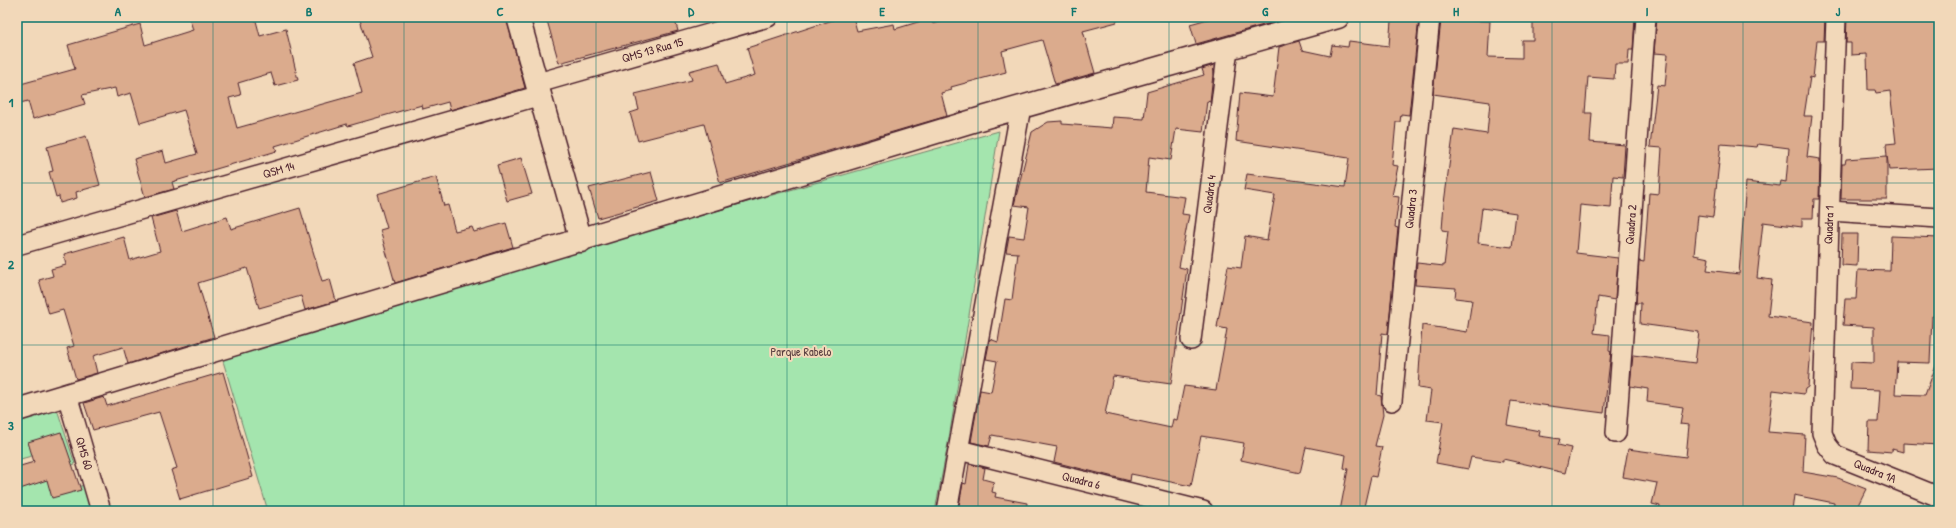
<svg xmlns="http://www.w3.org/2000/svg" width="1956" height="528" viewBox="0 0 1956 528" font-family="'Patrick Hand',sans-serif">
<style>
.green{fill:#a4e5ae;stroke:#77826c}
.building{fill:#dbab8d;stroke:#4a1f2b;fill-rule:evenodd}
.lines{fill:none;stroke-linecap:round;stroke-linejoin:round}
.minor-casing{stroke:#4a1f2b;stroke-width:22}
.tertiary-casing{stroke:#4a1f2b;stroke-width:25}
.minor{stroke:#f2d8b9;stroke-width:19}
.tertiary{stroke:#f2d8b9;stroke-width:22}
.grid{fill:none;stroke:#0f766e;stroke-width:1;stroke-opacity:0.55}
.labels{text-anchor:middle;stroke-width:4;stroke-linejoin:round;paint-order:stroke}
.street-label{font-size:12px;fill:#4a1f2b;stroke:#f2d8b9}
.park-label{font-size:12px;fill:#583d3f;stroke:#f2d8b9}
.neatline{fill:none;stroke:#0f766e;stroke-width:1.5}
.grid-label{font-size:13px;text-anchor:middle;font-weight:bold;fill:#0f766e}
</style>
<rect width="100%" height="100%" fill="#f2d8b9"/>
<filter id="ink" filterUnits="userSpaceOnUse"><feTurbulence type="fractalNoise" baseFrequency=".025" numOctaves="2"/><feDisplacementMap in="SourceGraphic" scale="8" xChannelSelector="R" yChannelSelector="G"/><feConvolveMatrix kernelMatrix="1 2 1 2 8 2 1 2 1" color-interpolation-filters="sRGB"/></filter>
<g filter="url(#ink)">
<path class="green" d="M 999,131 L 949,438 L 935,511 L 268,511 L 220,351 Z
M 56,406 L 75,464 L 51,474 L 60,492 L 91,483 L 99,511 L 17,511 L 17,484 L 46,452 L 17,460 L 17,417 Z"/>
<path class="building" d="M 189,17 L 255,17 L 260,36 L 286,29 L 298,80 L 275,86 L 271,73 L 238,83 L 241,95 L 229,98 L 237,128 L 362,93 L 354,63 L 372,57 L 359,17 L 506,17 L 525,88 L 450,110 L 448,102 L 423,109 L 422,105 L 348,126 L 347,124 L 275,146 L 277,151 L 172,182 L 174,189 L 145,197 L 134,159 L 163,151 L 166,163 L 197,154 L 184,110 L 140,123 L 131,93 L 117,97 L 115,88 L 82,95 L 85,104 L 33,119 L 28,101 L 20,103 L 17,85 L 75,69 L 68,45 L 140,24 L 145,45 L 193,30 Z
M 546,17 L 674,17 L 678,31 L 559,63 Z
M 842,17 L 853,17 L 857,31 L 894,24 L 895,29 L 931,18 L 933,24 L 959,17 L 1116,17 L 1117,22 L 1083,31 L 1095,73 L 1055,84 L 1042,40 L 1002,51 L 1006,72 L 951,87 L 952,90 L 941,93 L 947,116 L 720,183 L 704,124 L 638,141 L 630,113 L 639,110 L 635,94 L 692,80 L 689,71 L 719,63 L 725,84 L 755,75 L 747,48 Z
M 1215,17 L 1292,17 L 1196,44 L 1190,24 Z
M 1538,17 L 1635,17 L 1633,50 L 1629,50 L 1628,64 L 1615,64 L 1614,79 L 1588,77 L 1585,113 L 1592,113 L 1590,142 L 1625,145 L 1623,177 L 1613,176 L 1611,208 L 1580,205 L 1576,253 L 1618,258 L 1615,300 L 1598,297 L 1594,333 L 1610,335 L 1609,351 L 1611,352 L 1604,413 L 1511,401 L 1507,425 L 1540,431 L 1539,436 L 1560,439 L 1558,445 L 1571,448 L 1565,473 L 1503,459 L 1503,462 L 1471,457 L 1468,469 L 1436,463 L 1443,422 L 1427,420 L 1431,390 L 1418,388 L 1422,325 L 1467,332 L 1472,300 L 1455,298 L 1456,288 L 1415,285 L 1417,263 L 1444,266 L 1448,231 L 1442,230 L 1444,203 L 1454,129 L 1487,134 L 1490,102 L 1433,94 L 1441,20 L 1490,21 L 1488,57 L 1522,58 L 1522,40 L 1533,40 L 1533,20 L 1538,21 ZM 1482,208 L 1516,213 L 1512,247 L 1478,243 Z
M 1657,17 L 1825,17 L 1824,41 L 1817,41 L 1813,78 L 1810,77 L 1804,116 L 1812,116 L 1807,157 L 1820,159 L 1819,199 L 1814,199 L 1813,218 L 1802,218 L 1802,227 L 1763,222 L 1757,278 L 1772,280 L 1768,316 L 1813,322 L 1808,387 L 1805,389 L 1804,394 L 1773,390 L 1768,432 L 1805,435 L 1803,472 L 1838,478 L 1866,489 L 1855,511 L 1833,511 L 1834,503 L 1794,495 L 1792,511 L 1659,511 L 1660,506 L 1652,504 L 1657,483 L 1623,477 L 1628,449 L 1686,457 L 1689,425 L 1680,424 L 1683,407 L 1647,402 L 1648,389 L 1630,386 L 1633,355 L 1695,363 L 1699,332 L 1640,324 L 1641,303 L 1636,303 L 1639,261 L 1644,262 L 1649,193 L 1659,194 L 1662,148 L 1650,147 L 1657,85 L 1665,86 L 1668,54 L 1654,53 ZM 1721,144 L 1757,147 L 1758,144 L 1789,148 L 1786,182 L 1781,181 L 1780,186 L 1746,182 L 1739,274 L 1707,270 L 1709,258 L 1694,255 L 1698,215 L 1713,217 Z
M 1847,17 L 1939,17 L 1939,168 L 1889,170 L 1887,156 L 1887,199 L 1841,199 L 1842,164 L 1845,164 L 1846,159 L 1887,156 L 1886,144 L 1896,143 L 1890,91 L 1876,93 L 1875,90 L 1868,90 L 1867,54 L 1851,55 L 1851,43 L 1846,43 Z
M 1419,18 L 1409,115 L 1401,114 L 1400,122 L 1396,122 L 1392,165 L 1398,166 L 1392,196 L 1399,197 L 1395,227 L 1398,228 L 1388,334 L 1382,333 L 1377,395 L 1381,396 L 1383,415 L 1375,446 L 1382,447 L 1376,477 L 1371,476 L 1363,511 L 1340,511 L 1348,469 L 1344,468 L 1346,455 L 1306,447 L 1300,473 L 1241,460 L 1244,443 L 1201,436 L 1191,486 L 1131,474 L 1130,481 L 1054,462 L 1057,447 L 992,435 L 989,446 L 971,442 L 980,390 L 991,392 L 997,361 L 986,359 L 990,339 L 998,342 L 1005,299 L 1012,300 L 1018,253 L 1006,252 L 1009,236 L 1024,238 L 1029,207 L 1014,205 L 1032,132 L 1048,122 L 1062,121 L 1062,124 L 1112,128 L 1113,117 L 1144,119 L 1147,92 L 1204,75 L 1202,69 L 1214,65 L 1210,102 L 1207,101 L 1203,132 L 1176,129 L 1171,160 L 1149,157 L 1146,192 L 1185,197 L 1182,214 L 1189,215 L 1179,267 L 1187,269 L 1171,384 L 1113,376 L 1105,414 L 1171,428 L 1173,419 L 1177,420 L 1184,386 L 1216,390 L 1227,329 L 1217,327 L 1228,266 L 1241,268 L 1245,236 L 1267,240 L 1275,195 L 1244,190 L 1247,174 L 1345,187 L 1349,158 L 1236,141 L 1240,93 L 1273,97 L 1279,47 L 1299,41 L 1302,50 L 1330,56 L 1332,45 L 1348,47 L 1349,41 L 1389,46 L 1391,21 Z
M 86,136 L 100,185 L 76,192 L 77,198 L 60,203 L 59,196 L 56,197 L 49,172 L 53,171 L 47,147 Z
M 521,158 L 532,194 L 507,201 L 497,165 Z
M 651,172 L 659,201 L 598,218 L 589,188 Z
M 436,177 L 444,206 L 448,205 L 455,231 L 472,227 L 474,232 L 506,223 L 513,247 L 395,283 L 380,230 L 387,228 L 377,194 Z
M 300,208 L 322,281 L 330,279 L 336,301 L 305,310 L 301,296 L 259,308 L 247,268 L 198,283 L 214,337 L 128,364 L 123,347 L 93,356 L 97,373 L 76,379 L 67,348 L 74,346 L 63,310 L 49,314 L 39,280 L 53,276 L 51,269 L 66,265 L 64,254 L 124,237 L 130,260 L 160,251 L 151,218 L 176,211 L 182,231 L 227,217 L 231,229 Z
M 1842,234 L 1858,234 L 1857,266 L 1841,265 Z
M 1891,236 L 1939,238 L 1939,317 L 1932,316 L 1930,363 L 1897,362 L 1895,394 L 1925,395 L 1937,363 L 1939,363 L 1939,445 L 1903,443 L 1903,452 L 1892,449 L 1892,452 L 1868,450 L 1869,422 L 1878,422 L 1880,390 L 1850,389 L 1851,362 L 1874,363 L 1874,327 L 1843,325 L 1845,299 L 1856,299 L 1858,270 L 1890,271 Z
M 223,372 L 253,477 L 180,499 L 171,470 L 177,468 L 159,412 L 93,430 L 84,403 L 104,397 L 107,406 Z
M 61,432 L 81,490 L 52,498 L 47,480 L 17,490 L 17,467 L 34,462 L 28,442 Z
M 969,464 L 985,468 L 983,479 L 994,482 L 992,492 L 996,493 L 995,497 L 1027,503 L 1026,511 L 958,511 L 963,483 L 966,484 Z"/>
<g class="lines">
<defs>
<g id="minor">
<path id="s1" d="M 1836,17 L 1822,433 L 1827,445 L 1835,455 L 1939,497"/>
<path id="s2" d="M 538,83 L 768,17"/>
<path d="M 1830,211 L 1939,218"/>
<path id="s3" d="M 17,245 L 541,95"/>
<path id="s4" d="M 1191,340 L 1228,48"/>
<path id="s5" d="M 67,395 L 101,511"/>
<path id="s6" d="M 1392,401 L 1430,17"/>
<path id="s7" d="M 1616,433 L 1646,17"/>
<path id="s8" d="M 959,450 L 1203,511"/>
<path d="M 947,511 L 1021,107"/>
</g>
<path id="tertiary" d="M 518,17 L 581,241
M 17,410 L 986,117 L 1338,17"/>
</defs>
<use href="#minor" class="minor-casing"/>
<use href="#tertiary" class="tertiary-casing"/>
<use href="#minor" class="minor"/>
<use href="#tertiary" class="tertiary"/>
</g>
</g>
<path class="grid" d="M 213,17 L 213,511M 404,17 L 404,511M 596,17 L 596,511M 787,17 L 787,511M 978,17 L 978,511M 1169,17 L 1169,511M 1360,17 L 1360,511M 1552,17 L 1552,511M 1743,17 L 1743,511M 17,183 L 1939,183M 17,345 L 1939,345"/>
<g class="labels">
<g class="street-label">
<text dy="4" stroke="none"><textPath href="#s2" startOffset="119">QMS 13 Rua 15</textPath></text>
<text dy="4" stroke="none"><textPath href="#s3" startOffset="272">QSM 14</textPath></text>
<text dy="4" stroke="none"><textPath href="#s4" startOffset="147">Quadra 4</textPath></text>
<text dy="4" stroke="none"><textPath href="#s6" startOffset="193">Quadra 3</textPath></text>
<text dy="4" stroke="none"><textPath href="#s7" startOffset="209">Quadra 2</textPath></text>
<text transform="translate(1829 225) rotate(-88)" y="4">Quadra 1</text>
<text dy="4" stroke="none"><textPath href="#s5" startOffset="61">QMS 60</textPath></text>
<text dy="4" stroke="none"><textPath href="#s1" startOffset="485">Quadra 1A</textPath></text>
<text dy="4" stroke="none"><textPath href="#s8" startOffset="126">Quadra 6</textPath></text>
</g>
<g class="park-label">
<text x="801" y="356">Parque Rabelo</text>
</g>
</g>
<rect width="1956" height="528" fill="none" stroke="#f2d8b9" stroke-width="44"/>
<rect x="22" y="22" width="1912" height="484" class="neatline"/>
<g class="grid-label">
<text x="118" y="16">A</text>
<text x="309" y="16">B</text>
<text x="500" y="16">C</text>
<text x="691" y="16">D</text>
<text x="882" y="16">E</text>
<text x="1074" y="16">F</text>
<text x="1265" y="16">G</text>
<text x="1456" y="16">H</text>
<text x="1647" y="16">I</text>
<text x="1838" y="16">J</text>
<text x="11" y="107">1</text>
<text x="11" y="269">2</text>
<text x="11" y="430">3</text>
</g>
</svg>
